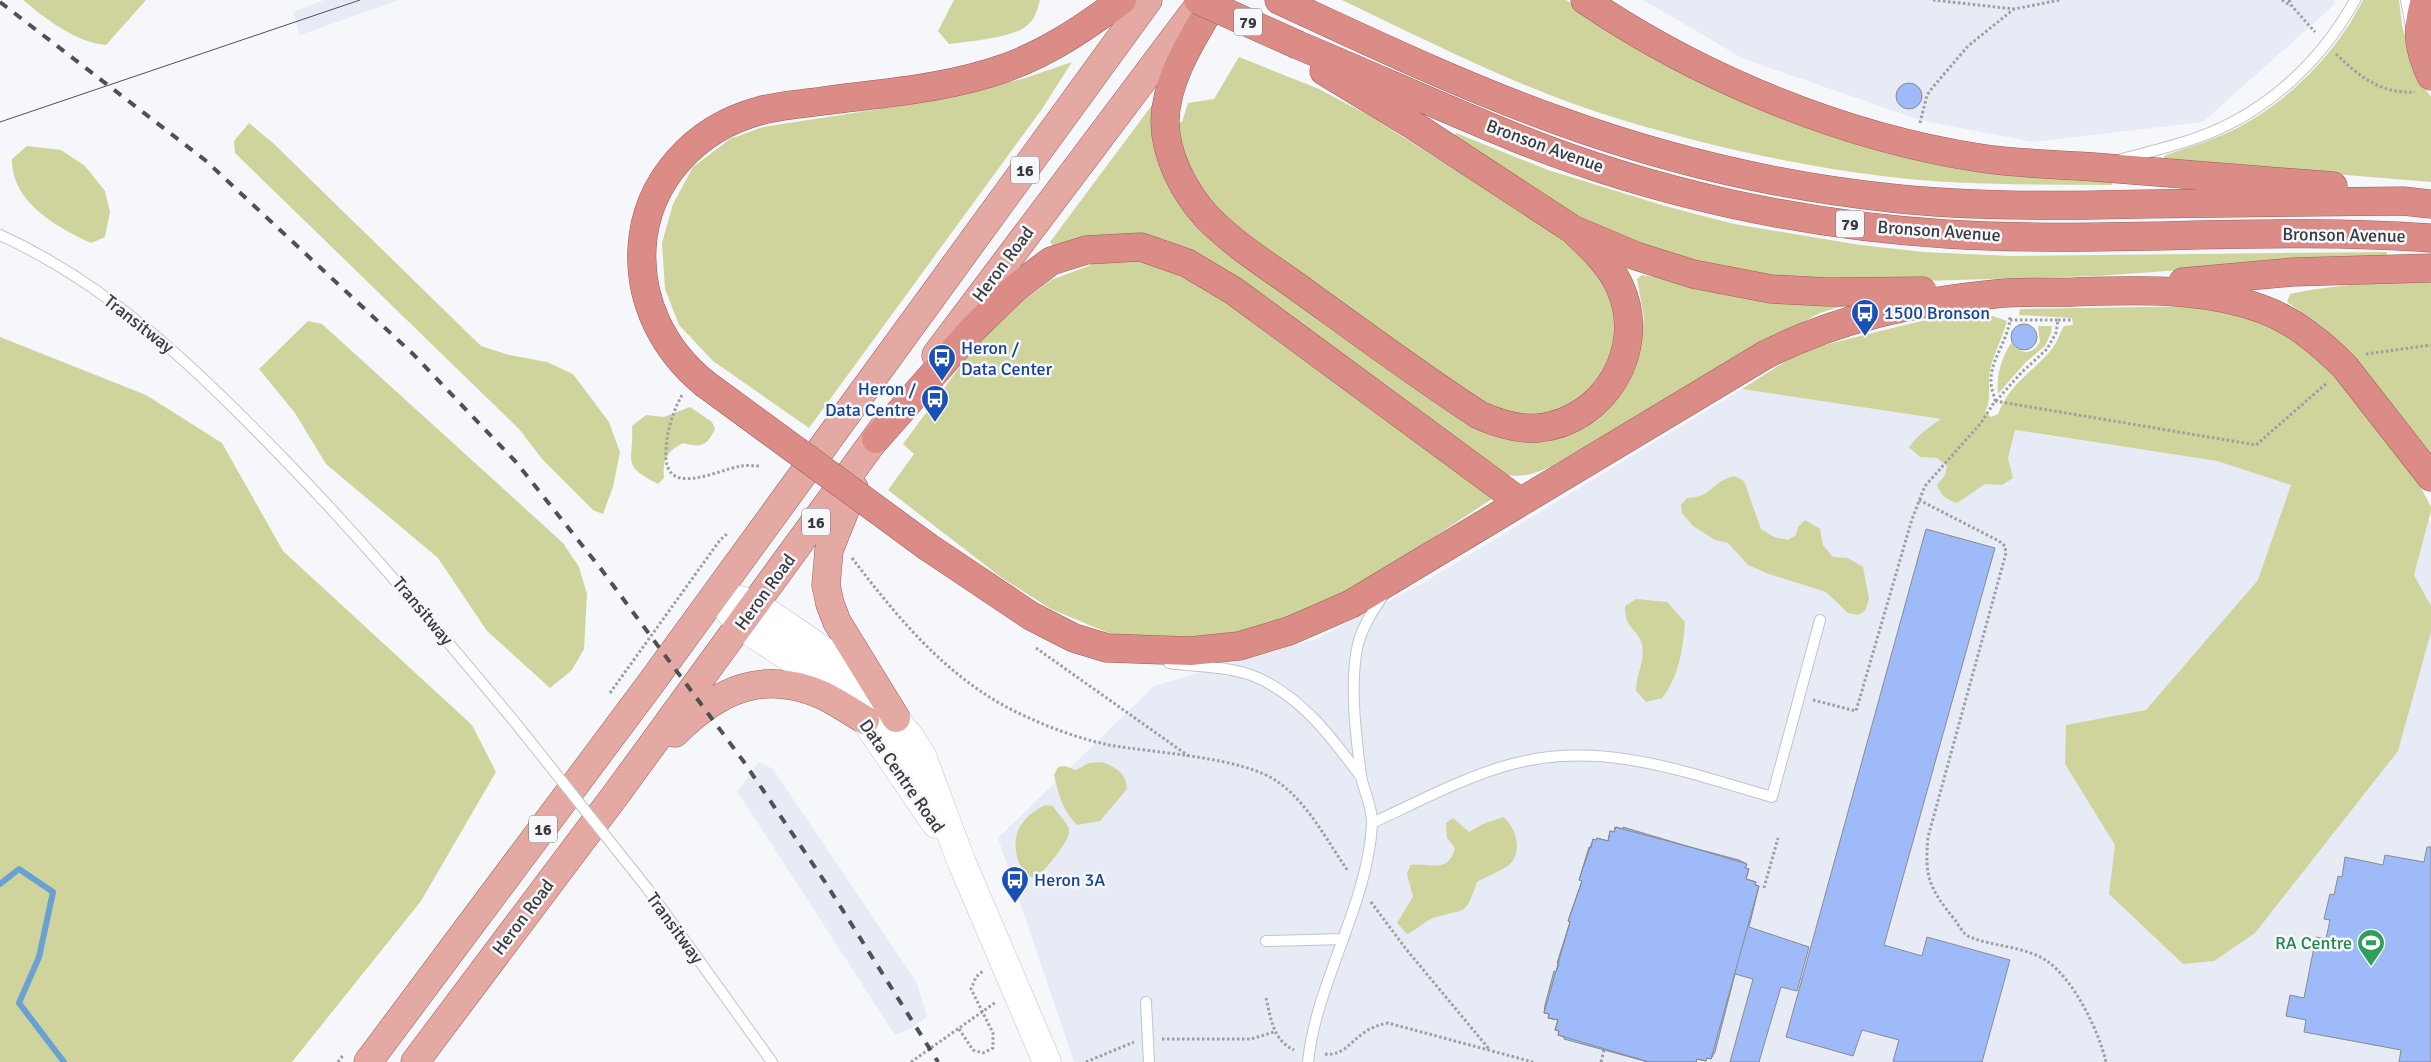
<svg xmlns="http://www.w3.org/2000/svg" width="2431" height="1062" viewBox="0 0 2431 1062" font-family="Signika,sans-serif">
<style>
.built{fill:#e7ebf5}
.green{fill:#cfd49c}
.lines{fill:none;stroke-linecap:round;stroke-linejoin:round}
.stream{stroke:#69a1d2;stroke-width:6}
.building{fill:#9fbaf8;stroke:#898b8d}
.service-casing{stroke:#c2c4c7;stroke-width:12}
.secondary-casing{stroke:#c2c4c7;stroke-width:29}
.primary-casing{stroke:#9e5d58;stroke-width:29}
.trunk-casing{stroke:#9e5d58;stroke-width:29}
.path{stroke:#9d9ea1;stroke-width:3;stroke-dasharray:2.5 2.5;stroke-linecap:butt}
.service{stroke:#fff;stroke-width:10}
.secondary{stroke:#fff;stroke-width:28}
.primary{stroke:#e5a9a4;stroke-width:28}
.trunk{stroke:#dc8c86;stroke-width:28}
.tram{stroke:#505153;stroke-width:1}
.rail{stroke:#505153;stroke-width:4;stroke-dasharray:9 9;stroke-linecap:butt}
.service-bridge-casing{stroke:#c2c4c7;stroke-width:12;stroke-linecap:butt}
.trunk-bridge-casing{stroke:#9e5d58;stroke-width:29;stroke-linecap:butt}
.service-bridge{stroke:#fff;stroke-width:10}
.trunk-bridge{stroke:#dc8c86;stroke-width:28}
.labels{text-anchor:middle;stroke-width:5;stroke-linejoin:round;paint-order:stroke}
.shield{fill:#f5f7fa;stroke:#737376;stroke-width:1}
.shield-label{font-size:16px;font-weight:bold;fill:#3b3b3d}
.street-label{font-size:18px;fill:#3b3b3d;stroke:#f5f7fa}
.transit-label{font-size:18px;fill:#164399;stroke:#f5f7fa;text-anchor:start}
.leisure-label{font-size:18px;fill:#27864d;stroke:#f5f7fa;text-anchor:end}
</style>
<rect width="100%" height="100%" fill="#f5f7fa"/>
<path class="built" d="M 324,0 L 399,0 L 300,35 L 293,12 Z
M 1643,0 L 2335,0 L 2334,5 L 2203,122 L 2033,142 L 1920,120 L 1744,59 Z
M 1742,389 L 2217,461 L 2337,499 L 2431,521 L 2431,1062 L 1074,1062 L 998,838 L 1154,686 L 1316,639 L 1421,584 Z
M 759,762 L 773,769 L 917,983 L 927,1017 L 908,1030 L 895,1035 L 737,791 Z"/>
<path class="green" d="M 23,0 L 146,0 L 106,45 C 75,42 46,19 23,0 Z
M 954,0 L 1040,0 C 1037,11 1035,20 1025,27 C 1013,37 966,42 949,44 L 938,31 Z
M 1342,0 L 1566,0 L 1694,79 L 1834,131 L 2112,178 L 2112,185 C 2035,184 1958,186 1882,176 C 1793,165 1705,145 1619,119 C 1523,90 1432,43 1342,0 Z
M 2363,0 L 2399,0 L 2402,25 L 2411,59 L 2421,83 L 2431,97 L 2431,182 L 2165,160 L 2164,156 C 2185,148 2208,142 2229,132 C 2285,105 2335,56 2363,0 Z
M 1239,57 L 1319,89 L 1368,115 L 1562,237 L 1598,269 L 1606,283 L 1618,322 L 1612,360 L 1585,395 L 1558,410 L 1519,416 L 1465,396 L 1222,215 L 1193,182 L 1180,144 L 1177,122 L 1182,122 L 1188,103 L 1214,99 Z
M 1072,62 L 1042,109 L 809,428 L 713,361 L 679,325 L 665,289 L 662,243 L 673,204 L 693,167 L 730,139 L 763,127 L 950,98 L 1025,78 Z
M 1155,101 L 1171,186 L 1505,436 L 1628,381 L 1639,353 L 1644,318 L 1637,279 L 1642,275 L 1846,305 L 1820,313 L 1775,337 L 1550,467 C 1532,475 1520,478 1501,474 L 1222,271 L 1053,246 L 1050,242 Z
M 249,123 L 273,143 L 481,346 L 509,355 L 547,362 L 573,374 L 609,422 L 620,452 L 613,487 L 603,514 L 593,510 L 543,460 L 519,429 L 235,153 L 234,141 Z
M 1456,133 L 1548,170 L 1665,206 L 1734,224 L 1860,245 L 1924,252 L 2011,256 L 2387,252 L 2386,259 L 2237,266 L 2098,276 L 1887,282 L 1751,275 L 1700,265 L 1636,244 L 1592,225 L 1452,140 Z
M 27,146 L 61,150 L 85,166 L 105,191 L 110,212 L 105,237 L 91,243 C 57,227 11,202 12,159 Z
M 1090,260 L 1148,261 L 1209,287 L 1498,495 L 1350,592 L 1309,612 L 1215,640 L 1118,637 L 1051,609 L 1002,578 L 888,490 L 914,454 L 903,444 L 981,338 L 1017,297 L 1028,297 L 1051,280 L 1091,265 Z
M 2431,280 L 2431,458 L 2346,350 L 2322,326 L 2287,302 L 2290,294 C 2337,284 2383,282 2431,280 Z
M 2212,306 L 2257,319 L 2292,334 L 2321,359 L 2419,484 L 2431,507 L 2431,511 L 2414,575 L 2431,606 L 2431,632 L 2398,751 L 2255,933 L 2214,961 L 2183,964 L 2109,894 L 2115,845 L 2065,764 L 2066,725 L 2146,710 L 2258,580 L 2291,485 L 2217,461 L 2015,430 L 2008,458 L 2013,478 L 2002,485 L 1985,484 L 1957,503 C 1946,499 1941,496 1937,485 L 1945,475 L 1947,466 L 1937,458 L 1920,457 L 1909,447 C 1918,435 1929,427 1941,419 L 1742,389 L 1816,342 L 1824,345 L 1921,321 L 1993,316 L 2007,321 C 2003,336 1995,351 1991,366 C 1986,382 1993,398 1985,412 L 1991,417 L 1998,414 C 2011,382 2031,374 2051,350 C 2057,344 2059,334 2064,326 L 2073,325 L 2072,318 L 2019,315 L 2020,309 Z
M 308,321 L 322,324 L 563,543 L 579,567 L 587,594 L 584,649 L 572,670 L 550,688 L 487,631 L 438,558 L 326,464 L 295,413 L 259,369 Z
M 2038,326 L 2052,326 L 2051,333 L 2045,346 L 2025,363 L 1998,394 C 1996,376 2001,359 2011,343 C 2021,355 2032,355 2040,342 Z
M 0,337 L 146,395 L 222,443 L 283,551 L 472,725 L 496,772 L 421,901 L 292,1062 L 0,1062 Z
M 690,407 L 712,422 L 715,429 C 707,446 701,448 683,443 C 667,451 662,460 664,478 L 658,484 C 620,465 634,462 632,426 L 646,415 L 664,417 Z
M 1734,476 L 1744,481 L 1761,529 L 1774,537 L 1788,540 L 1796,535 L 1798,527 L 1805,520 L 1820,529 L 1823,545 L 1833,557 L 1848,558 L 1863,567 L 1869,599 L 1865,611 L 1858,615 L 1848,613 L 1826,592 L 1769,574 L 1748,565 L 1728,543 L 1715,540 L 1693,526 L 1682,513 L 1681,505 L 1687,498 C 1714,497 1710,482 1734,476 Z
M 1636,599 L 1667,602 L 1685,622 C 1683,649 1679,677 1662,698 L 1646,702 L 1636,691 C 1636,675 1645,662 1642,645 C 1638,627 1624,630 1625,606 Z
M 1102,762 C 1117,768 1126,773 1127,789 L 1100,821 L 1077,825 C 1063,812 1058,793 1054,775 L 1058,767 L 1065,766 L 1076,770 L 1089,763 Z
M 1045,805 L 1053,806 C 1057,813 1066,821 1069,829 C 1072,840 1044,870 1036,879 C 1016,874 1010,841 1021,825 C 1027,816 1035,810 1045,805 Z
M 1503,817 C 1515,826 1523,849 1511,863 C 1506,869 1485,877 1477,882 C 1464,919 1466,907 1434,918 C 1424,921 1417,930 1407,934 L 1397,923 L 1413,897 L 1407,874 L 1410,865 C 1429,862 1448,875 1455,848 L 1447,838 L 1446,823 L 1453,818 L 1469,832 L 1483,824 Z"/>
<g class="lines">
<path class="stream" d="M 0,884 L 19,869 L 53,892 L 39,957 L 19,1003 L 64,1062"/>
</g>
<path class="building" d="M1896 96a13 13 0 1 1 26 0a13 13 0 1 1-26 0Z
M2011 337a13 13 0 1 1 26 0a13 13 0 1 1-26 0Z
M 1926,529 L 1995,548 L 1884,945 L 1922,956 L 1927,937 L 2010,960 L 1982,1062 L 1895,1062 L 1893,1061 L 1899,1040 L 1862,1030 L 1853,1056 L 1786,1037 Z
M 1615,827 L 1739,860 L 1747,864 L 1745,868 L 1749,869 L 1746,879 L 1756,882 L 1755,885 L 1759,886 L 1711,1059 L 1707,1058 L 1706,1061 L 1697,1059 L 1696,1062 L 1648,1062 L 1564,1039 L 1564,1037 L 1558,1035 L 1559,1031 L 1555,1030 L 1558,1020 L 1548,1018 L 1549,1014 L 1544,1013 L 1570,922 L 1568,921 L 1582,881 L 1579,880 L 1589,847 L 1591,848 L 1593,839 L 1596,840 L 1597,838 L 1608,841 L 1610,831 L 1614,832 Z
M 1616,827 L 1623,829 L 1623,827 L 1747,864 L 1745,868 L 1749,869 L 1746,879 L 1756,882 L 1755,885 L 1759,886 L 1749,927 L 1809,947 L 1797,991 L 1781,987 L 1759,1062 L 1730,1062 L 1753,979 L 1735,974 L 1715,1052 L 1711,1059 L 1707,1058 L 1706,1061 L 1697,1059 L 1696,1062 L 1649,1062 L 1558,1035 L 1559,1031 L 1555,1030 L 1558,1020 L 1548,1018 L 1549,1014 L 1544,1013 L 1545,1005 L 1554,971 L 1556,972 L 1559,964 L 1557,963 L 1570,922 L 1568,921 L 1582,881 L 1579,880 L 1593,839 L 1596,840 L 1597,838 L 1608,841 L 1610,831 L 1614,832 Z
M 2427,847 L 2431,847 L 2431,1062 L 2399,1062 L 2401,1050 L 2304,1032 L 2306,1020 L 2286,1016 L 2290,995 L 2304,998 L 2316,937 L 2326,939 L 2330,920 L 2324,919 L 2330,894 L 2334,895 L 2338,876 L 2342,877 L 2345,857 L 2383,865 L 2385,855 L 2424,862 Z"/>
<g class="lines">
<defs>
<path id="service" d="M 2406,0 L 2411,26
M 2118,160 C 2140,154 2162,149 2184,142 C 2258,120 2318,67 2355,0
M 0,235 C 110,285 197,369 280,455 C 363,540 438,630 514,721
M 1169,663 C 1197,667 1230,666 1256,677 C 1302,697 1333,739 1361,777
M 1372,823 C 1418,802 1464,777 1512,764 C 1603,740 1685,772 1772,797 L 1820,620
M 647,888 L 772,1062
M 1266,941 L 1342,939
M 1146,1002 L 1149,1062
M 1308,1062 C 1316,983 1368,904 1372,824 C 1373,808 1364,792 1361,776 C 1356,736 1349,683 1358,644 C 1363,625 1374,609 1384,594"/>
<path id="secondary" d="M 716,594 L 755,604 L 834,658 L 869,687 L 909,736 L 922,756 L 962,863 L 1047,1062
M 726,607 L 740,625 L 822,679 L 865,720 L 936,824"/>
<path id="primary" d="M 936,355 L 1203,0
M 854,488 L 829,550 L 826,585 L 830,604 L 837,622 L 896,718
M 675,733 C 718,690 763,669 822,695 C 837,702 851,712 865,720
M 368,1062 L 651,683 L 1148,0
M 415,1062 L 617,793 L 889,420"/>
<path id="trunk" d="M 1215,0 C 1194,37 1166,77 1165,121 C 1165,155 1184,192 1207,217 C 1234,245 1270,267 1303,291 C 1361,333 1419,376 1479,415 C 1497,423 1518,430 1538,428 C 1604,422 1648,349 1620,287 C 1610,264 1590,246 1572,229
M 1279,0 C 1370,42 1462,86 1557,120 C 1664,159 1777,186 1891,198 C 1975,207 2061,206 2147,204 C 2232,203 2317,202 2403,201 L 2431,204
M 1585,0 C 1700,78 1843,137 1980,158 C 2017,164 2056,164 2094,167 C 2173,174 2253,180 2333,186
M 2425,0 C 2416,31 2418,48 2431,76
M 1298,45 C 1372,76 1445,109 1519,139 C 1654,193 1801,225 1946,234 C 2107,244 2269,226 2431,238
M 1324,71 L 1413,125 L 1572,229 L 1636,256 L 1693,274 L 1771,289 L 1828,292 L 1922,291
M 2183,282 L 2293,272 L 2431,268
M 704,383 C 663,349 639,301 642,248 C 646,180 696,128 759,111 C 780,105 802,104 823,101 C 883,93 946,89 1005,68 C 1049,52 1084,28 1122,0
M 876,439 L 974,328 L 1014,289 L 1051,261 L 1086,250 L 1141,247 L 1187,263 L 1234,291 L 1519,501
M 928,547 L 1031,616 L 1074,638 L 1107,648 L 1190,651 L 1239,646 L 1289,631 L 1351,604 L 1765,355 C 1837,318 1914,302 1995,294 C 2021,291 2048,293 2074,292 C 2136,290 2203,287 2262,309 C 2295,321 2321,343 2345,367 L 2431,477"/>
</defs>
<use href="#service" class="service-casing"/>
<use href="#secondary" class="secondary-casing"/>
<use href="#primary" class="primary-casing"/>
<use href="#trunk" class="trunk-casing"/>
<path class="path" d="M 1933,0 L 2014,9 L 2060,0
M 2282,0 L 2290,5
M 2289,0 L 2291,5 L 2315,32
M 2336,54 C 2360,77 2381,94 2415,92
M 1920,123 L 1927,95 L 1933,87 L 1968,46 L 2014,9
M 2058,320 L 2071,320
M 2366,354 L 2431,345
M 682,395 C 672,413 667,431 666,451 C 663,499 714,471 741,466 C 747,465 754,466 760,466
M 1995,401 L 2256,445 L 2328,382
M 1996,401 L 2021,373 L 2047,349 L 2056,333 L 2058,320 L 2010,320
M 1919,500 L 1999,541 L 2005,546 L 2006,553 L 1928,837 C 1924,878 1930,889 1955,920 C 1959,926 1964,935 1970,937 C 1994,947 2025,946 2047,961 C 2074,980 2099,1031 2106,1062
M 852,558 C 901,622 952,684 1027,717 C 1053,729 1081,739 1109,745 C 1154,753 1244,757 1278,782 C 1308,803 1327,841 1348,871
M 1036,648 L 1190,757
M 610,693 L 720,540 L 728,533
M 1813,700 L 1856,711 L 1912,519 L 1925,486 L 1981,423 L 1995,401 C 1994,395 1991,388 1991,382 C 1990,359 2009,340 2010,317
M 1764,888 L 1778,838
M 1371,902 L 1406,949 L 1489,1049
M 1266,998 C 1271,1019 1273,1040 1294,1050
M 959,1029 L 973,1050 L 983,1053 L 993,1048 L 993,1033 L 971,989 L 976,977 L 983,971
M 1162,1039 L 1251,1039 L 1274,1032
M 1325,1054 C 1342,1056 1350,1043 1362,1034 C 1370,1028 1378,1025 1388,1023 L 1533,1062
M 338,1062 L 344,1054
M 911,1062 L 996,1002
M 1086,1062 L 1134,1042
M 1601,1062 L 1604,1050"/>
<use href="#service" class="service"/>
<use href="#secondary" class="secondary"/>
<use href="#primary" class="primary"/>
<use href="#trunk" class="trunk"/>
<path class="tram" d="M 0,122 L 360,0"/>
<path class="rail" d="M 0,2 L 205,160 L 413,354 L 516,462 L 601,569 L 744,762 L 825,882 L 938,1062"/>
<defs>
<path id="service-bridge" d="M 514,721 L 647,888"/>
<path id="trunk-bridge" d="M 1198,0 L 1298,45
M 704,383 L 928,547"/>
</defs>
<use href="#service-bridge" class="service-bridge-casing"/>
<use href="#trunk-bridge" class="trunk-bridge-casing"/>
<use href="#service-bridge" class="service-bridge"/>
<use href="#trunk-bridge" class="trunk-bridge"/>
</g>
<defs>
<symbol id="bus-pin" viewBox="-11 -11 22 30"><path d="M0 17L-7.5 6A9.5 9.5 0 1 1 7.5 6Z" fill="#1a4fb4" stroke="#f5f7fa"/><path d="M-5-6H5V4H4V6H2V4H-2V6H-4V4H-5ZM-3.5-4V0h7V-4ZM-3.5 1.2v1.5H-2V1.2ZM2 1.2v1.5H3.5V1.2Z" fill="#fff"/></symbol>
<symbol id="stadium-pin" viewBox="-11 -11 22 30"><path d="M0 17L-7.5 6A9.5 9.5 0 1 1 7.5 6Z" fill="#2e9e5b" stroke="#f5f7fa"/><path d="M0-5a6.5 5 0 1 0 0 10a6.5 5 0 1 0 0-10ZM-3.5-1.8h7v3.6h-7Z" fill="#fff"/></symbol>
</defs>
<g fill-rule="evenodd">
<use href="#bus-pin" x="1849" y="297" width="32" height="43"/>
<use href="#bus-pin" x="926" y="342" width="32" height="43"/>
<use href="#bus-pin" x="919" y="383" width="32" height="43"/>
<use href="#bus-pin" x="999" y="864" width="32" height="43"/>
<use href="#stadium-pin" x="2355" y="927" width="32" height="43"/>
</g>
<g class="labels">
<g class="shield">
<rect x="1234" y="8.5" width="28" height="27" rx="4"/>
<rect x="1011" y="156.5" width="28" height="27" rx="4"/>
<rect x="1836" y="210.5" width="28" height="27" rx="4"/>
<rect x="802" y="508.5" width="28" height="27" rx="4"/>
<rect x="529" y="815.5" width="28" height="27" rx="4"/>
</g>
<g class="shield-label">
<text x="1248" y="28">79</text>
<text x="1025" y="176">16</text>
<text x="1850" y="230">79</text>
<text x="816" y="528">16</text>
<text x="543" y="835">16</text>
</g>
<g class="street-label">
<text transform="translate(1545 146) rotate(20)" y="6">Bronson Avenue</text>
<text transform="translate(1939 231) rotate(4)" y="6">Bronson Avenue</text>
<text transform="translate(2344 235) rotate(1)" y="6">Bronson Avenue</text>
<text transform="translate(1003 264) rotate(-53)" y="6">Heron Road</text>
<text transform="translate(139 324) rotate(38)" y="6">Transitway</text>
<text transform="translate(765 592) rotate(-54)" y="6">Heron Road</text>
<text transform="translate(423 611) rotate(50)" y="6">Transitway</text>
<text transform="translate(902 776) rotate(55)" y="6">Data Centre Road</text>
<text transform="translate(523 917) rotate(-53)" y="6">Heron Road</text>
<text transform="translate(675 928) rotate(54)" y="6">Transitway</text>
</g>
<g class="transit-label">
<text x="1884" y="319">1500 Bronson</text>
<text x="961" y="354">Heron /<tspan x="961" dy="21">Data Center</tspan></text>
<text x="916" y="395" text-anchor="end">Heron /<tspan x="916" dy="21">Data Centre</tspan></text>
<text x="1034" y="886">Heron 3A</text>
</g>
<g class="leisure-label">
<text x="2352" y="949">RA Centre</text>
</g>
</g>
</svg>
